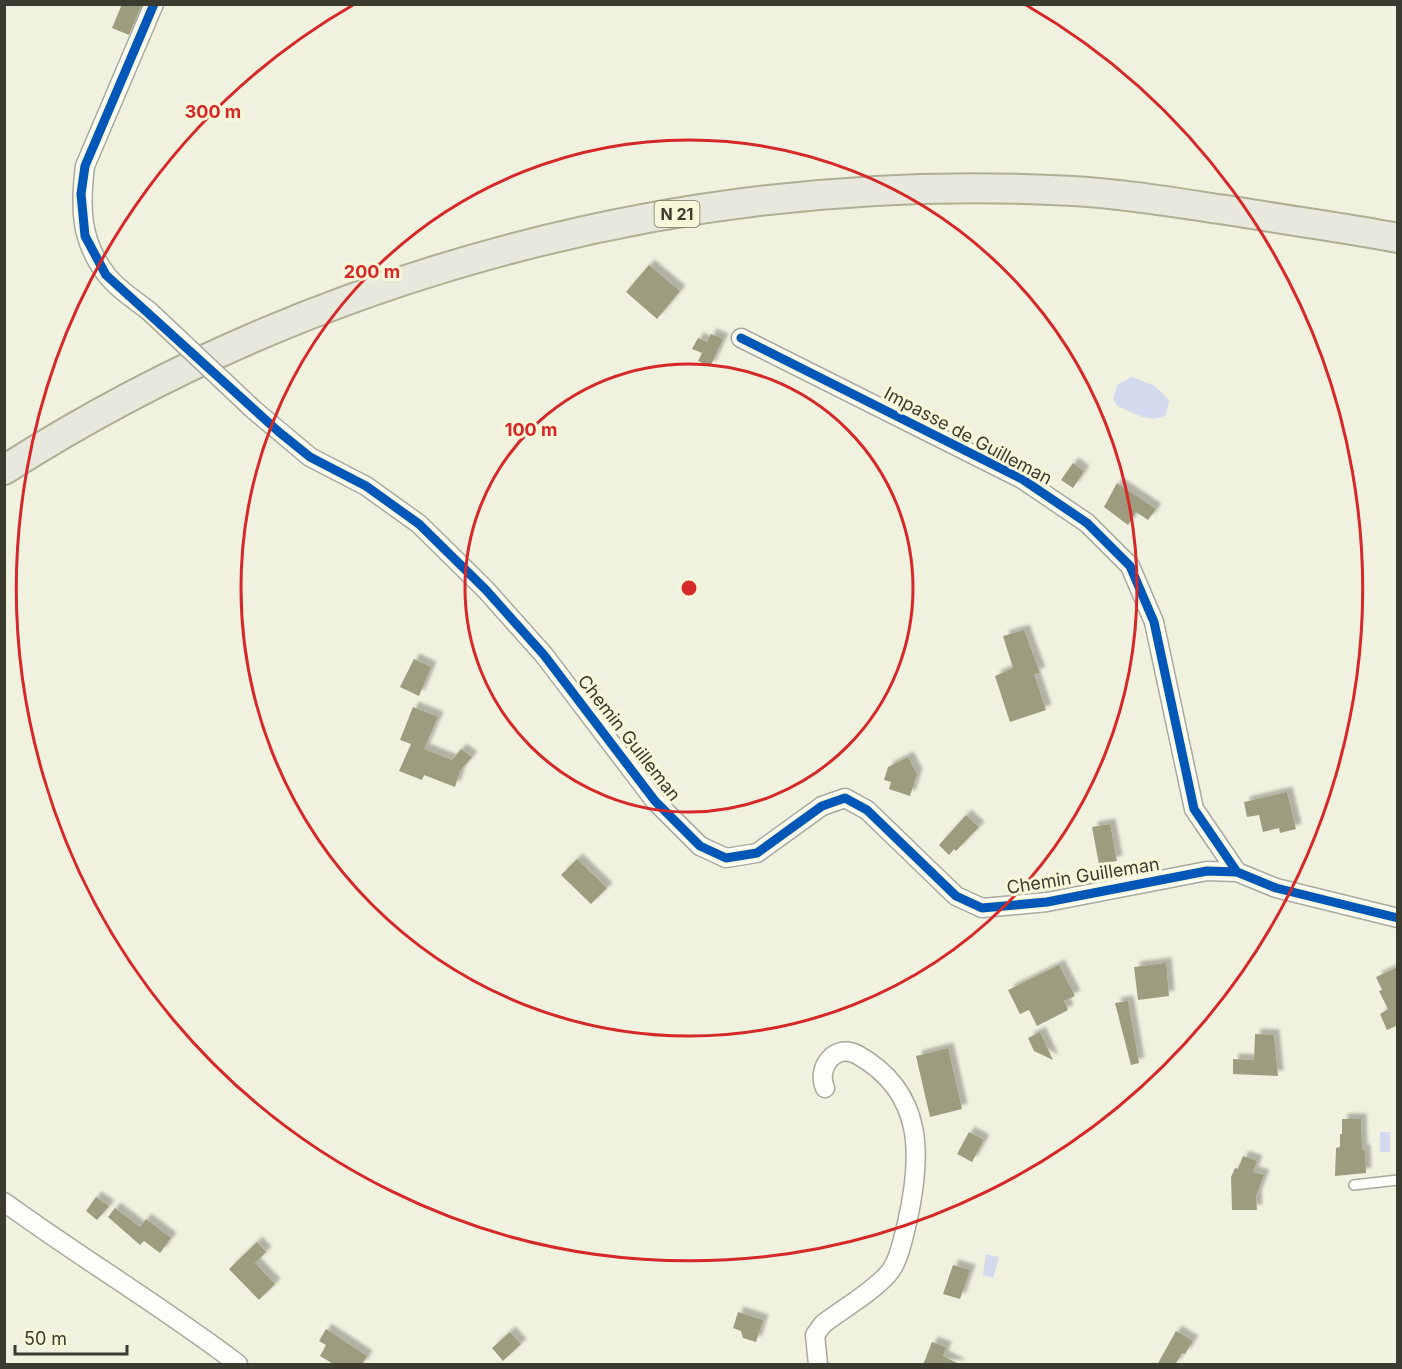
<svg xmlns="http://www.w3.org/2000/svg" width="1402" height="1369" viewBox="0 0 1402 1369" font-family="Inter,sans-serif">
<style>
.water{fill:#d3daed}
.building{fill:#9d9c7e;filter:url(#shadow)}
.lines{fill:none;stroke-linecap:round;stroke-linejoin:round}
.lane-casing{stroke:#a9a99c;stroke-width:12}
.street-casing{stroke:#a9a99c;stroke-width:21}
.primary-casing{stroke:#b0ae94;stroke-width:32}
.lane{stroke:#fdfdfa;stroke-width:9}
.street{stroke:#fdfdfa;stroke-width:18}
.primary{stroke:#e9e8dc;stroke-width:28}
.street-bridge-casing{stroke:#a9a99c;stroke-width:21;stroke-linecap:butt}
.street-bridge{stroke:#fdfdfa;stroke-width:18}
.cycleway-casing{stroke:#f8f7d9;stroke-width:13}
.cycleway{stroke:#0057b8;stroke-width:9}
.ring{fill:none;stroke:#d62828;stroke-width:3}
.labels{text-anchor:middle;stroke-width:6;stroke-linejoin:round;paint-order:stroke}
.shield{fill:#f8f7d9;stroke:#747363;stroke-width:1.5}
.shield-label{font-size:16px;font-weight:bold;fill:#3c3b30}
.street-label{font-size:18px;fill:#3c3b30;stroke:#f8f7d9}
.centre{fill:#d62828;stroke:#f8f7d9;stroke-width:3}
.ring-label{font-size:18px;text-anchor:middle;font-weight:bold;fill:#d62828;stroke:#f8f7d9;stroke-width:6;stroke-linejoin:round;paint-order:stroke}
</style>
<defs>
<filter id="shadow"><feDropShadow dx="5.5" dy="-5.5" stdDeviation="1.5" flood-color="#0004"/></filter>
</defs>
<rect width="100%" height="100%" fill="#f1f1e0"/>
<path class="water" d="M 1132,377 L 1155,386 L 1169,400 L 1166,415 C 1151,425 1132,412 1117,406 L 1113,398 L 1118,384 Z
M 1380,1132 L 1390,1132 L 1390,1152 L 1380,1152 Z
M 986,1254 L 999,1257 L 993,1278 L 983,1275 Z"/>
<path class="building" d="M 122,4 L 142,4 L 129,35 L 112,28 Z
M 649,265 L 680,291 L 657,319 L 626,292 Z
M 711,334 L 723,339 L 710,367 L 698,361 L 702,353 L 692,349 L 698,338 L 707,342 Z
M 1073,463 L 1084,471 L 1073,488 L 1061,480 Z
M 1117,483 L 1156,509 L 1148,520 L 1136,512 L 1128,525 L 1104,507 Z
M 1024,630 L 1040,673 L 1034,674 L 1046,710 L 1010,722 L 995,676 L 1013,668 L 1003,636 Z
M 414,659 L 431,667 L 419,696 L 400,687 Z
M 413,707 L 438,717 L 424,749 L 452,760 L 461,749 L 472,757 L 460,771 L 455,787 L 424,775 L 422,780 L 399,771 L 411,744 L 400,740 Z
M 908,757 L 917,774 L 910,796 L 889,789 L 891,782 L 884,780 L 888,767 Z
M 1287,792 L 1296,829 L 1280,833 L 1279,828 L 1263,832 L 1259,815 L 1247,817 L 1244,802 Z
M 966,815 L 979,827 L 956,851 L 954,849 L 949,855 L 939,845 Z
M 1110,824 L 1117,861 L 1099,864 L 1092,827 Z
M 577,859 L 607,888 L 591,904 L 561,875 Z
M 1166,963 L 1169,996 L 1138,1000 L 1134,967 Z
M 1059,965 L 1075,996 L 1064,1001 L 1068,1010 L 1037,1026 L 1029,1010 L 1020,1014 L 1008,990 Z
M 1398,967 L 1398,1028 L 1396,1026 L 1387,1030 L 1380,1014 L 1388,1009 L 1379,991 L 1382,990 L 1376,977 Z
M 1128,1001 L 1139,1063 L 1131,1065 L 1115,1003 Z
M 1040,1032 L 1053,1060 L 1034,1051 L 1028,1038 Z
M 1255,1034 L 1274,1035 L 1278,1076 L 1233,1074 L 1233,1059 L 1254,1060 Z
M 948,1048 L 962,1109 L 930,1117 L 916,1056 Z
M 1342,1119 L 1361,1119 L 1362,1150 L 1365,1150 L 1366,1173 L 1335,1176 L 1336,1148 L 1340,1147 L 1340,1134 L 1342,1134 Z
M 969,1132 L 984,1140 L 972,1162 L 957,1154 Z
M 1243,1156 L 1257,1161 L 1253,1172 L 1264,1175 L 1256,1196 L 1257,1210 L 1232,1210 L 1231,1177 L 1235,1168 L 1238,1169 Z
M 96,1197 L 109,1206 L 97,1220 L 86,1211 Z
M 115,1208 L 140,1227 L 146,1219 L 171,1238 L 160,1253 L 144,1241 L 140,1245 L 108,1217 Z
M 257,1242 L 266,1252 L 255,1263 L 275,1284 L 259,1300 L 229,1269 Z
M 953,1265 L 970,1270 L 960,1299 L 943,1294 Z
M 738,1312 L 763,1320 L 756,1342 L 743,1338 L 741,1331 L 733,1328 Z
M 326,1329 L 367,1356 L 362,1365 L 335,1365 L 320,1356 L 326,1345 L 319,1341 Z
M 1176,1331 L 1193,1341 L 1185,1354 L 1182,1353 L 1175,1365 L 1157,1365 Z
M 510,1332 L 521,1344 L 503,1361 L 492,1348 Z
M 932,1342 L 946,1347 L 943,1356 L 961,1365 L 923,1365 Z"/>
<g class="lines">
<defs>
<path id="lane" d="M 1354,1185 L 1398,1180"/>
<path id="street" d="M 149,311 C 135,300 116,288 106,274 C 80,240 80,207 85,166 L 154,4
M 741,338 L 1022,479 L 1087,523 L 1130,566 L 1154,622 L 1194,809 L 1237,872
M 254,410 L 310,457 L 366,486 L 419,524 L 486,590 L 544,655 L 655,801 L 700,846 L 726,858 L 757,853 L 822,806 L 845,798 L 867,810 L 956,896 L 982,908 L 1047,902 L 1207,871 L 1237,872 L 1276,888 L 1398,918
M 4,1202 C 81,1258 163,1307 238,1364
M 818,1364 L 815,1335 L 823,1324 C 844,1308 871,1293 888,1274 C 899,1262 903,1238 907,1223 C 922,1157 925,1093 858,1055 C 835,1042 816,1068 825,1088"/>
<path id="primary" d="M 4,470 C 319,269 700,170 1073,191 C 1128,194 1184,204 1239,212 C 1292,221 1345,228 1398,238"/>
</defs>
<use href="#lane" class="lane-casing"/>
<use href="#street" class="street-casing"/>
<use href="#primary" class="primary-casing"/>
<use href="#lane" class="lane"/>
<use href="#street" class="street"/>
<use href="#primary" class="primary"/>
<defs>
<path id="street-bridge" d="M 149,311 L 254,410"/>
</defs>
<use href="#street-bridge" class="street-bridge-casing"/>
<use href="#street-bridge" class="street-bridge"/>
<defs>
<path id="cycleway" d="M 154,4 L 85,166 L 81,194 L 85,236 L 106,275 L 279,432 L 310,457 L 366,486 L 419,524 L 486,590 L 544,655 L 655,801 L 700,846 L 726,858 L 757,853 L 822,806 L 845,798 L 867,810 L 956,896 L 982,908 L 1047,902 L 1207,871 L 1237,872 L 1276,888 L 1398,918
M 741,338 L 1022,479 L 1087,523 L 1130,566 L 1154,622 L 1194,809 L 1237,872"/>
</defs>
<use href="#cycleway" class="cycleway-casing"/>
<use href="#cycleway" class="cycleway"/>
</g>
<g class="ring">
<circle cx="689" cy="588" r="224"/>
<circle cx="689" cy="588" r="448"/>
<path d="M1026 5A673 673 0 1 1 353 5"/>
</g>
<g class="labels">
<rect class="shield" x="654.5" y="201" width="45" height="26" rx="4.5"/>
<g class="shield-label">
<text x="677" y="220">N 21</text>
</g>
<g class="street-label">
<text transform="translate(968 436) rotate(28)" y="6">Impasse de Guilleman</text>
<text transform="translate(629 738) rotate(52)" y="6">Chemin Guilleman</text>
<text transform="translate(1083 876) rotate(-9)" y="6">Chemin Guilleman</text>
</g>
</g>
<circle cx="689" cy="588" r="9" class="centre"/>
<g class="ring-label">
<text x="213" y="118">300 m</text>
<text x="372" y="278">200 m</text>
<text x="531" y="436">100 m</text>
</g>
<rect width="1402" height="1369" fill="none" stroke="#3c3b30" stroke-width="12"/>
<path d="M15 1345v9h112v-9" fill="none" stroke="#3c3b30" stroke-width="3"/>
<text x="24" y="1345" font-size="18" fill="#3c3b30" stroke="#f8f7d9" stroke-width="4.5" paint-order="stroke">50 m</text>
</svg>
